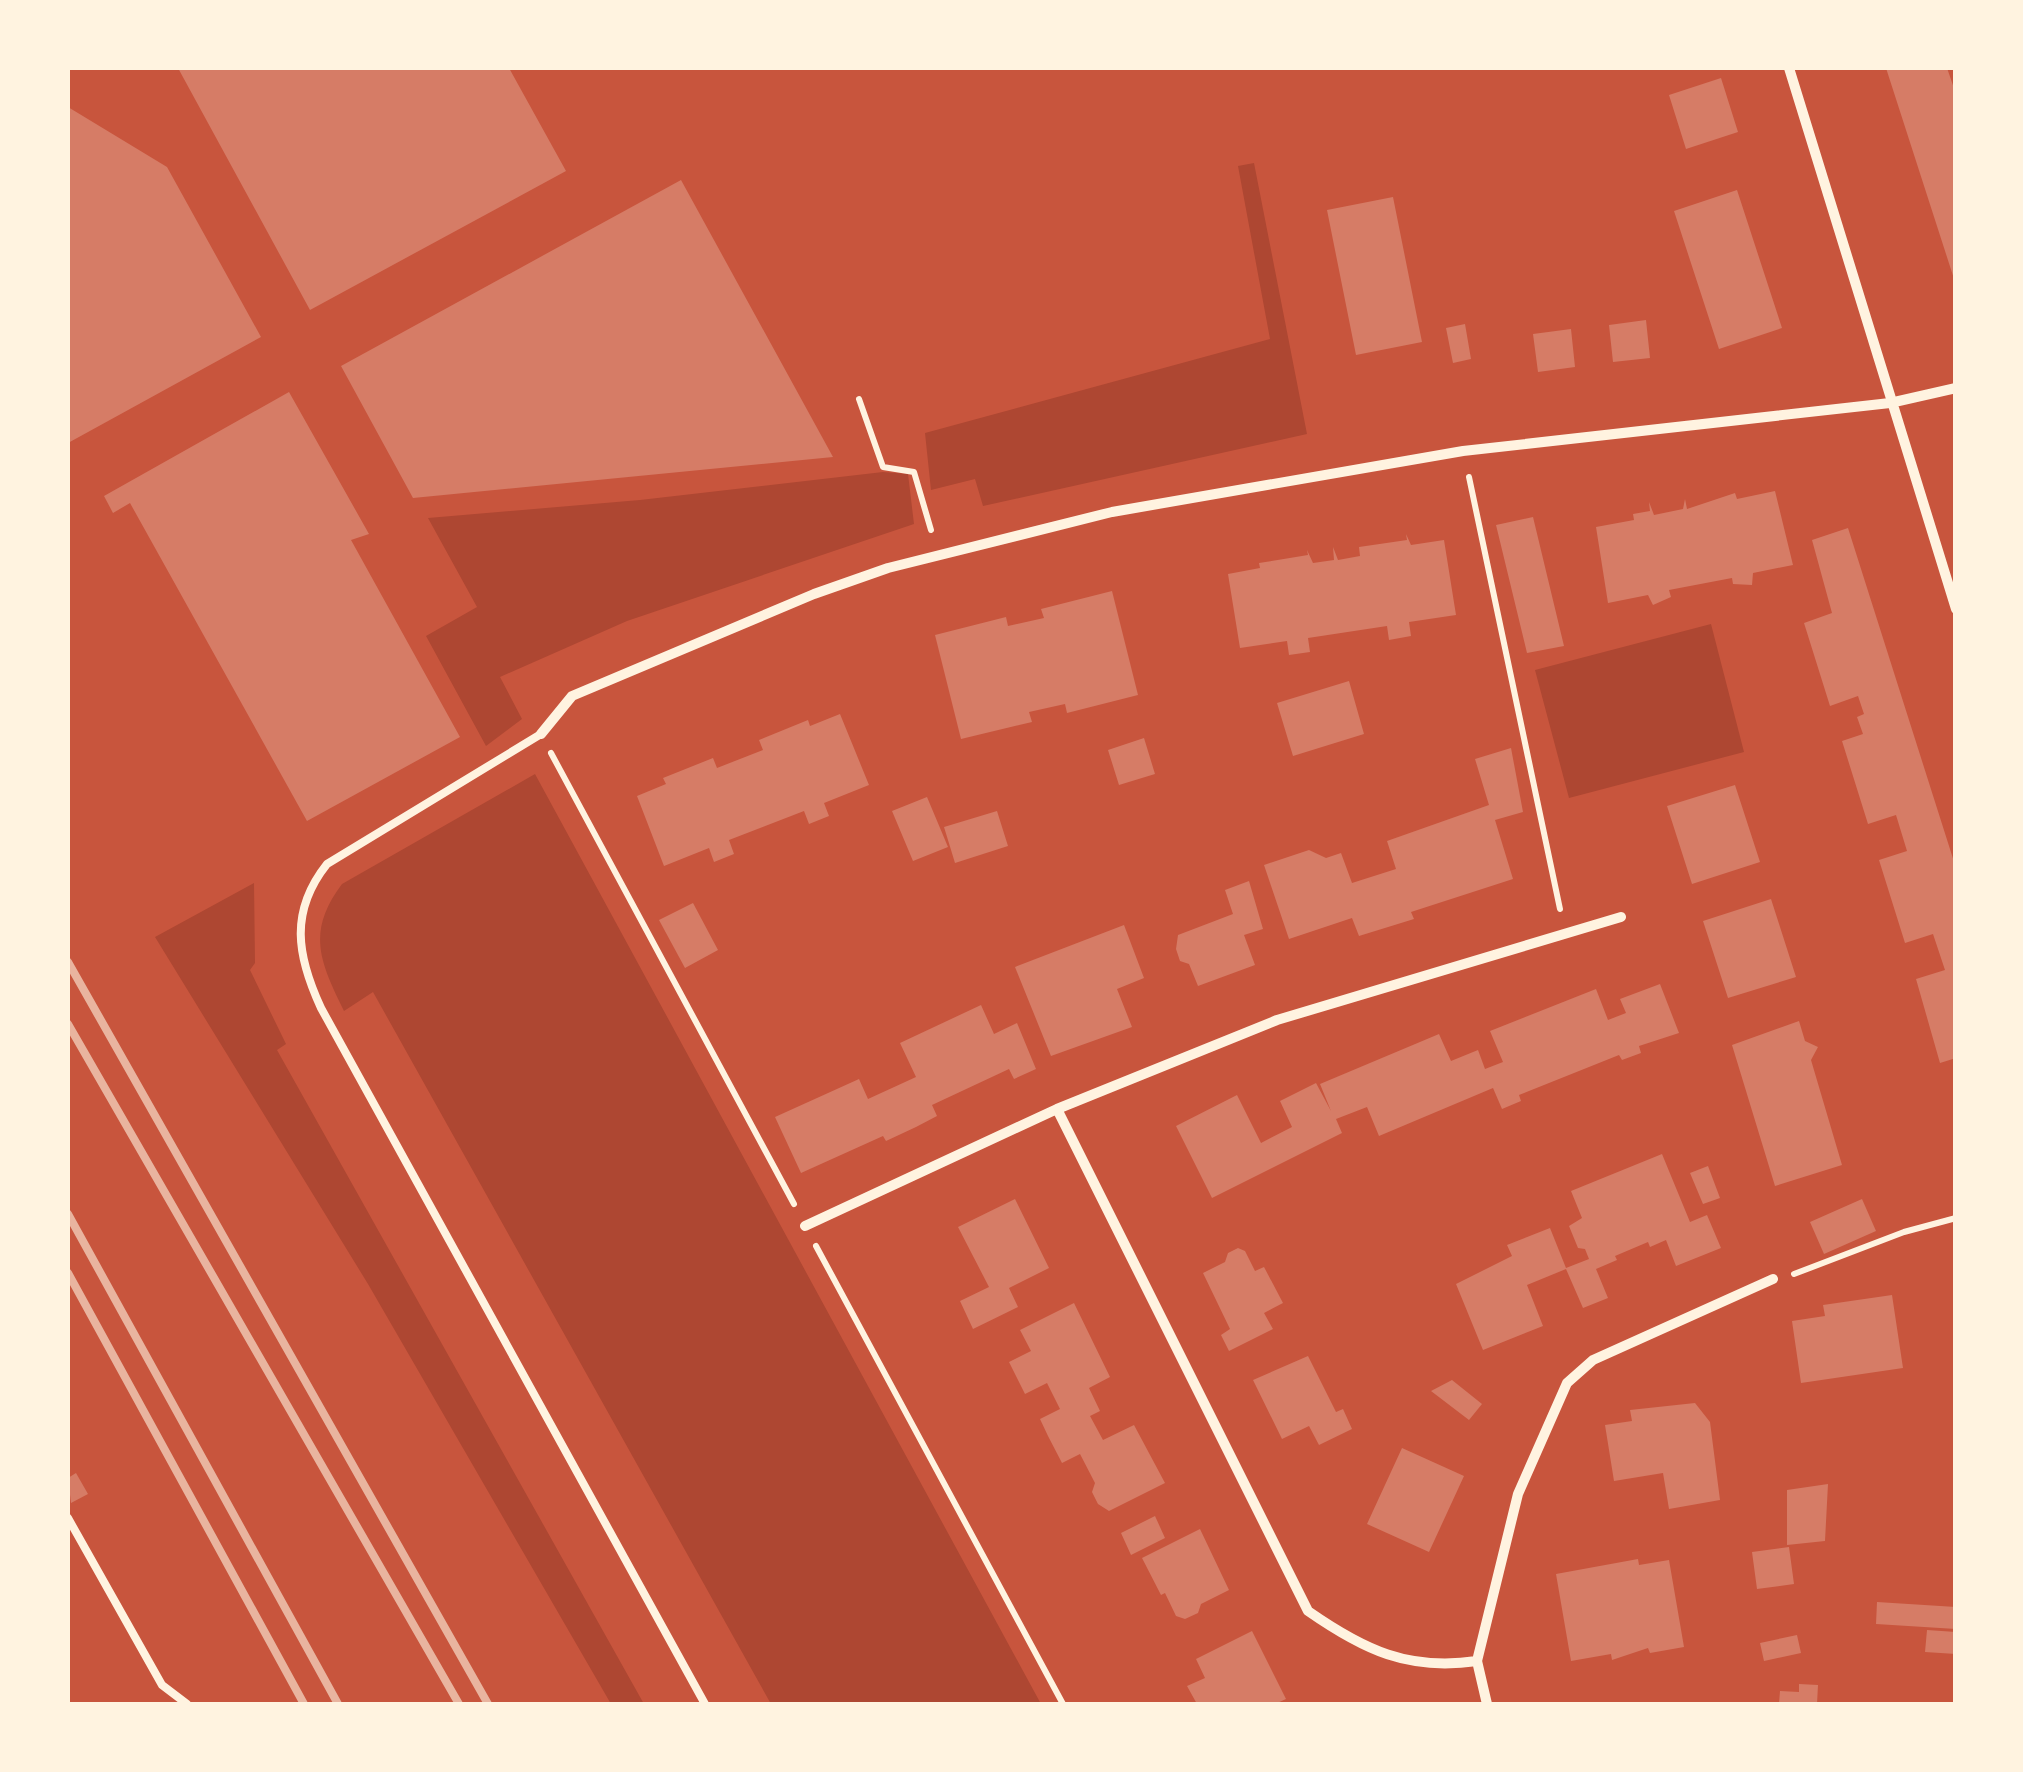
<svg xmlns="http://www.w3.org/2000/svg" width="2023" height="1772" viewBox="0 0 2023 1772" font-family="'Noto Sans',sans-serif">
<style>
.green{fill:#ae4732}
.building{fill:#d67c66}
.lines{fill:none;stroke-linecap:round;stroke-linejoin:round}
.path{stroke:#fff3e0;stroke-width:6}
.service{stroke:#fff3e0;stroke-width:8}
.minor{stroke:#fff3e0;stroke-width:10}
.rail{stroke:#e9b49f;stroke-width:8}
</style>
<rect width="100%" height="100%" fill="#c8553d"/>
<path class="green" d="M 1254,163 L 1307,434 L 983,506 L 975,479 L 931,490 L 925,433 L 1270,339 L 1238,166 Z
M 883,472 L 908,474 L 914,524 L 627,621 L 500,677 L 522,719 L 486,746 L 426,636 L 477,607 L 428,518 L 640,500 Z
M 1711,624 L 1744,752 L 1569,798 L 1535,670 Z
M 535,774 L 1041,1704 L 771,1704 L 373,992 L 344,1011 C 320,962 306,932 342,884 Z
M 254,883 L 255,963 L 250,970 L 286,1044 L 277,1050 L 644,1704 L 611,1704 L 368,1284 L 155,937 Z"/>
<path class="building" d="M 178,68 L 509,68 L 566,171 L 310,310 Z
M 1886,68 L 1947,68 L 1956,94 L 1956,285 Z
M 1721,78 L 1738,132 L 1686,149 L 1669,95 Z
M 68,107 L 167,167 L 261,337 L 68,443 Z
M 681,180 L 833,457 L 413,498 L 341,366 Z
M 1737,190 L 1782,328 L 1719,349 L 1674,211 Z
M 1393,197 L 1422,342 L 1356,355 L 1327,210 Z
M 1646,320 L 1650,358 L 1613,362 L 1609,325 Z
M 1465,324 L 1471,359 L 1453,363 L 1446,328 Z
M 1571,329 L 1575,367 L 1538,372 L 1533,334 Z
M 289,392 L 369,534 L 351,540 L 460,737 L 307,821 L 130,503 L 113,513 L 104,496 Z
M 1775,491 L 1793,565 L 1753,573 L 1752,585 L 1733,584 L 1732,578 L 1669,590 L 1671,597 L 1653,605 L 1648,595 L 1608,603 L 1596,527 L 1634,520 L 1633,514 L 1650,511 L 1649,502 L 1654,515 L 1683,509 L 1685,499 L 1687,509 L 1735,493 L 1737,499 Z
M 1533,517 L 1564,646 L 1527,653 L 1496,525 Z
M 1848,528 L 1956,868 L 1956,1058 L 1940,1063 L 1916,979 L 1945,970 L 1933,934 L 1905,943 L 1879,860 L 1907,851 L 1896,815 L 1868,824 L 1842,741 L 1863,734 L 1857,717 L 1864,714 L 1858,696 L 1830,706 L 1804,623 L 1832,613 L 1812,540 Z
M 1406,534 L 1411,545 L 1444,540 L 1456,615 L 1409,622 L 1411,636 L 1389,640 L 1387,626 L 1308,638 L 1310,652 L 1289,655 L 1287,641 L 1240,648 L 1228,574 L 1260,568 L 1259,563 L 1308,555 L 1307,550 L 1313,563 L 1334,560 L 1333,547 L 1338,560 L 1360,556 L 1359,547 L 1407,540 Z
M 1112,591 L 1138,695 L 1067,713 L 1065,704 L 1029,712 L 1032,722 L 961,739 L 935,635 L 1006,617 L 1008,626 L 1044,618 L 1041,609 Z
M 1349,681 L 1364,734 L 1293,756 L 1277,703 Z
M 840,714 L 869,785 L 824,803 L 829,816 L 809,824 L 804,811 L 729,840 L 734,854 L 714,862 L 709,848 L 664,866 L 637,796 L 666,784 L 663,778 L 713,758 L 717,768 L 763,750 L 759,740 L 808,720 L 810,726 Z
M 1144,738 L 1155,774 L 1119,785 L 1108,750 Z
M 1511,748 L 1523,812 L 1495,820 L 1513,879 L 1411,912 L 1414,919 L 1359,936 L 1352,918 L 1289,939 L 1264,865 L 1309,850 L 1326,858 L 1341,853 L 1352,883 L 1396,869 L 1387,841 L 1489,805 L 1475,759 Z
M 1735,785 L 1760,862 L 1692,884 L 1667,806 Z
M 927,797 L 948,847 L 913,861 L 892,811 Z
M 997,811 L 1008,846 L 955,863 L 944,827 Z
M 1249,881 L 1263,929 L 1244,935 L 1255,965 L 1198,986 L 1189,964 L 1180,961 L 1176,949 L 1178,935 L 1233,914 L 1225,890 Z
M 1771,899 L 1796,977 L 1728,998 L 1703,921 Z
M 693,903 L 718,950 L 685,968 L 659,920 Z
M 1124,925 L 1144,978 L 1117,989 L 1132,1027 L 1051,1056 L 1015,967 Z
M 1660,984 L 1679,1033 L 1639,1046 L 1641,1053 L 1622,1060 L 1619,1055 L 1519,1095 L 1521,1101 L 1502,1109 L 1493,1088 L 1379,1136 L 1367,1107 L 1336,1119 L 1342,1133 L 1212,1198 L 1176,1126 L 1237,1095 L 1261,1143 L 1292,1127 L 1280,1101 L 1316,1083 L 1331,1111 L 1320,1084 L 1439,1034 L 1451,1061 L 1478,1050 L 1485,1069 L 1503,1062 L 1490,1031 L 1596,989 L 1608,1020 L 1626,1013 L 1620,999 Z
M 981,1005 L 994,1034 L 1017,1023 L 1036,1069 L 1014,1079 L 1009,1069 L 932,1105 L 937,1116 L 916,1127 L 886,1141 L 883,1136 L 801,1173 L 775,1117 L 859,1079 L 868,1099 L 916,1077 L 900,1043 Z
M 1799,1021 L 1805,1041 L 1818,1047 L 1811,1060 L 1842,1165 L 1775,1186 L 1732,1045 Z
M 1662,1154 L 1690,1222 L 1707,1215 L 1721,1248 L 1676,1266 L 1666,1240 L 1650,1247 L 1648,1242 L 1615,1256 L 1617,1260 L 1596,1269 L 1608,1298 L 1583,1308 L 1566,1269 L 1527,1285 L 1543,1326 L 1483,1350 L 1456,1284 L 1512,1256 L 1507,1245 L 1550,1228 L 1566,1268 L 1589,1259 L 1585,1249 L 1578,1248 L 1569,1226 L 1582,1218 L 1571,1191 Z
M 1708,1166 L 1720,1198 L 1703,1204 L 1690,1173 Z
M 1015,1199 L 1049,1268 L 1009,1288 L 1018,1307 L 973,1329 L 960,1301 L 989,1287 L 958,1227 Z
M 1862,1199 L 1876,1231 L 1824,1254 L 1810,1222 Z
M 1238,1248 L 1245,1251 L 1255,1271 L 1264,1267 L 1283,1303 L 1264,1313 L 1273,1329 L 1229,1351 L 1221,1335 L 1230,1329 L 1203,1273 L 1225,1262 L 1228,1253 Z
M 1892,1295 L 1903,1368 L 1801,1383 L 1792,1321 L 1825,1316 L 1823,1305 Z
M 1074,1303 L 1110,1377 L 1089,1388 L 1100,1411 L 1090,1416 L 1103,1440 L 1134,1425 L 1165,1483 L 1109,1511 L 1098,1504 L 1092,1492 L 1095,1483 L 1080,1454 L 1062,1463 L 1048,1436 L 1040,1419 L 1060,1409 L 1047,1383 L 1025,1394 L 1009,1362 L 1031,1351 L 1020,1330 Z
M 1308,1356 L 1336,1412 L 1343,1409 L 1352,1429 L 1319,1445 L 1309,1426 L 1282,1439 L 1253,1380 Z
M 1452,1380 L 1482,1404 L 1469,1420 L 1431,1391 Z
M 1695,1403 L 1710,1422 L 1720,1500 L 1669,1509 L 1663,1473 L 1614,1481 L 1605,1425 L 1632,1421 L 1630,1410 Z
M 1402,1448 L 1464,1476 L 1429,1552 L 1367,1524 Z
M 76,1473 L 88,1494 L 71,1503 L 68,1478 Z
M 1828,1484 L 1825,1541 L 1787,1545 L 1787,1490 Z
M 1155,1516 L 1165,1538 L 1131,1555 L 1121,1533 Z
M 1200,1529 L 1229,1590 L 1201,1604 L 1198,1613 L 1185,1619 L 1176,1616 L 1165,1593 L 1161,1595 L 1142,1558 Z
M 1789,1547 L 1794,1584 L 1757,1589 L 1752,1552 Z
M 1638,1559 L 1639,1565 L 1669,1560 L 1684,1647 L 1650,1653 L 1648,1648 L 1612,1660 L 1611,1654 L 1571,1661 L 1556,1574 Z
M 1877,1602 L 1956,1607 L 1956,1629 L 1876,1624 Z
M 1927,1630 L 1956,1632 L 1956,1654 L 1925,1652 Z
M 1252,1631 L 1286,1699 L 1275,1704 L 1197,1704 L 1187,1686 L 1205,1678 L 1196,1659 Z
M 1797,1635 L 1801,1653 L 1764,1661 L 1760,1643 Z
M 1799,1684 L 1818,1685 L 1817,1704 L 1779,1704 L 1780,1691 L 1799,1692 Z"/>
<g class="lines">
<path class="path" d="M 859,399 L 883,467 L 914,472 L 931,530
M 1469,477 L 1560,909
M 551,753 L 794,1204
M 816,1246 L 1063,1704
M 1794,1274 L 1904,1232 L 1956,1218"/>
<path class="service" d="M 541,734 L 327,864 C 289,912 297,956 321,1008 L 705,1704
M 68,1518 L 162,1685 L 187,1704"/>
<path class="minor" d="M 1789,68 L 1956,609
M 541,734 L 572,696 L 814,594 L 888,568 L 1112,512 L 1463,451 L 1890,403 L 1956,388
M 805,1226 L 1057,1109
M 1477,1661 C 1408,1671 1364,1650 1308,1611 L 1057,1109 L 1277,1020 L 1621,917
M 1487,1704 L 1477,1661 L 1518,1494 L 1567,1383 L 1593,1360 L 1773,1279"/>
<path class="rail" d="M 68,962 L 488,1704
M 68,1024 L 459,1704
M 68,1214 L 338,1704
M 68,1273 L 304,1704"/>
</g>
<rect width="2023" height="1772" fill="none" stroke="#fff3e0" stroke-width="140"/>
</svg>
